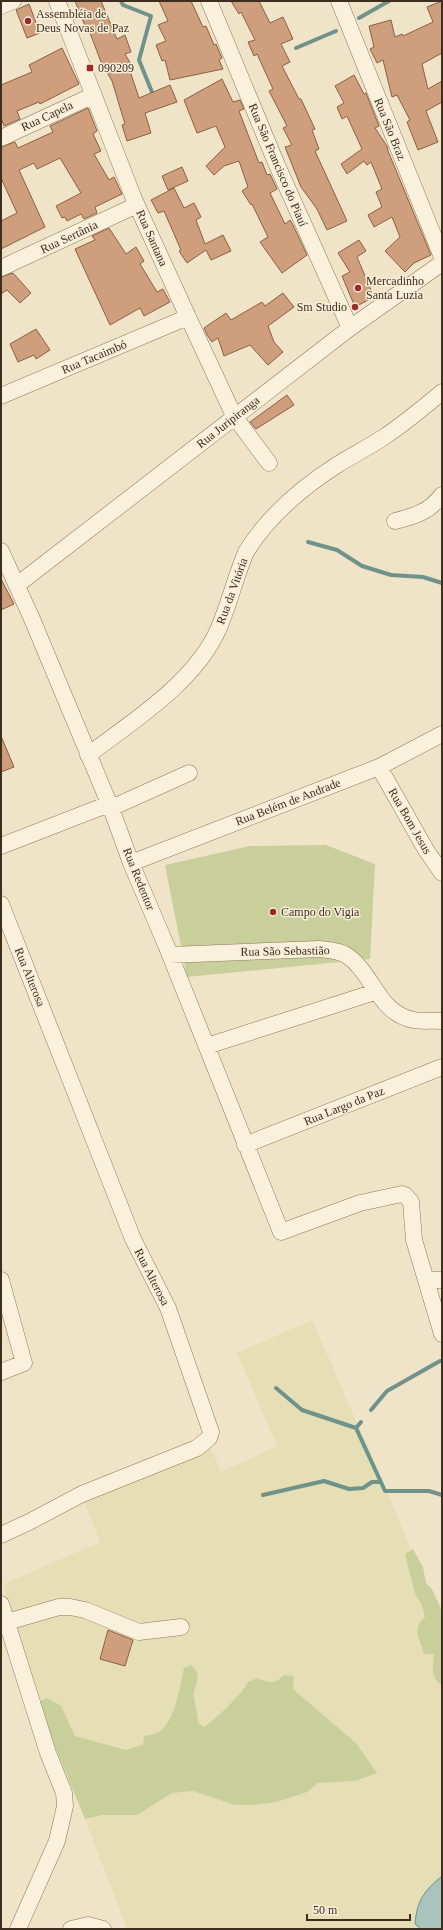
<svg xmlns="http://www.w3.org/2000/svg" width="443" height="1930" viewBox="0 0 443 1930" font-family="Georgia,serif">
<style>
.farmland{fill:#e6deb5}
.green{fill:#c9cf9b}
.water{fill:#a9c4bc;stroke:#6f938a}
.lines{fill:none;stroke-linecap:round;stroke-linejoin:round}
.stream{stroke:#6f938a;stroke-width:4}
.building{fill:#cf9f7d;stroke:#8d5f41}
.minor-casing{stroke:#8d765c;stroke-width:17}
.minor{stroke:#faf1dc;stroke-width:16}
.poi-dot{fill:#9e2a2b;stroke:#f7eed8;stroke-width:1.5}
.labels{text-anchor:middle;stroke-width:3;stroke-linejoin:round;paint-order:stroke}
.poi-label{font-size:12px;fill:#3d2e20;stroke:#f7eed8;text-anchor:start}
.street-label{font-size:12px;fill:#3d2e20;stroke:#f7eed8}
</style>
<rect width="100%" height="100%" fill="#f0e4c8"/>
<path class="farmland" d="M 312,1320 L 393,1505 L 442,1629 L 442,1929 L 127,1929 L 85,1819 L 37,1703 L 9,1624 L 4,1584 L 100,1542 L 84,1501 L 211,1449 L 221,1472 L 277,1446 L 237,1353 Z"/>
<path class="green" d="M 326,845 L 375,864 L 370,959 L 187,977 L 165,865 L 250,846 Z
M 413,1549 L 423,1567 L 426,1583 L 432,1589 L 442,1611 L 442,1685 C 430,1679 433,1665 434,1654 L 424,1654 C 420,1638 411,1630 425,1617 L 422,1605 L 415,1594 L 405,1554 Z
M 191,1665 C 205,1677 192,1686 194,1698 C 195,1706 198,1714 198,1723 L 204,1727 C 214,1721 244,1692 248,1682 L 257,1678 C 269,1683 274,1685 284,1675 L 294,1676 L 293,1689 L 356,1743 L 377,1773 L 355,1781 L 318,1783 L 307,1792 L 276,1802 L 252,1805 L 235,1805 L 193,1791 L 172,1793 L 137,1815 L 101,1815 L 85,1819 L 37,1703 L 47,1698 L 61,1706 L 75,1736 L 126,1750 L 143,1745 L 144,1736 C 149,1735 155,1734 159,1732 C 175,1722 180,1685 184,1668 Z"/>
<path class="water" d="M 442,1876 L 442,1929 L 421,1929 L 415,1924 C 417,1900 424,1891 442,1876 Z"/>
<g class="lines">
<path class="stream" d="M 121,1 L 123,5 L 151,16 L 139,60 L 154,97
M 359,18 L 389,1
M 296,48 L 336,31
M 308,542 L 337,550 L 362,566 L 391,575 L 423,577 L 442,583
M 276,1388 L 302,1410 L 356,1428 L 385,1491 L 429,1491 L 442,1495
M 371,1410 L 387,1391 L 440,1361
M 356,1428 L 361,1422
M 263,1495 L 324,1481 L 349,1489 L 363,1488 L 372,1482 L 381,1482"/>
</g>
<path class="building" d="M 75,1 L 101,1 L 117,39 L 125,35 L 131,52 L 125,54 L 134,69 L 130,71 L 139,98 L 170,85 L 177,102 L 145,113 L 151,133 L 127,141 L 122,125 L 125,124 L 112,81 L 101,62 L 87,25 L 85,26 Z
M 159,1 L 191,1 L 203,27 L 206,26 L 214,45 L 216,44 L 222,58 L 219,60 L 223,69 L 170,80 L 165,60 L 162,61 L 156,45 L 166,41 L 158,25 L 168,21 Z
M 231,1 L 259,1 L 270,23 L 283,17 L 293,39 L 281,44 L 290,62 L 282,66 L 299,99 L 301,99 L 315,129 L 312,130 L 319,149 L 315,151 L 347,221 L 327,230 L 317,209 L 301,187 L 285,147 L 292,145 L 283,128 L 287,126 L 269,91 L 273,89 L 257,54 L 254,56 L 248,42 L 255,40 L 241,12 L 239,14 Z
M 442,1 L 442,53 L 422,64 L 428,89 L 442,81 L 442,102 L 426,111 L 438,142 L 418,150 L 407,122 L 410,120 L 397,95 L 392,97 L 383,60 L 377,63 L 370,49 L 374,47 L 369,26 L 391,20 L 395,37 L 402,34 L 403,36 L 433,22 L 427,7 Z
M 29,4 L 40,33 L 27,38 L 16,10 Z
M 62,48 L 79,84 L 40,104 L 39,102 L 17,111 L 20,119 L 4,126 L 1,118 L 1,85 L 32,72 L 29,65 Z
M 354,75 L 364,94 L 366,93 L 379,126 L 375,128 L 387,146 L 388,151 L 431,255 L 414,263 L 405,272 L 385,251 L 400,237 L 392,217 L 374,227 L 368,215 L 382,207 L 376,192 L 382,189 L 371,162 L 367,165 L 364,161 L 347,174 L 341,164 L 362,149 L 347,116 L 342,119 L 337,107 L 344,103 L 335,86 Z
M 222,79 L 233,102 L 240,100 L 244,109 L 239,111 L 259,163 L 262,162 L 267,175 L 270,174 L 277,189 L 270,193 L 285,224 L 290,220 L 293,225 L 307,255 L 282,273 L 260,242 L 268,237 L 252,204 L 251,205 L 242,191 L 248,187 L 239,161 L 224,166 L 214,175 L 206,166 L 225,147 L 216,126 L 197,133 L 184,100 Z
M 88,108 L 97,131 L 93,134 L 101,151 L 94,154 L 109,180 L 114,177 L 122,194 L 95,207 L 97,213 L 84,219 L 81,214 L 67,221 L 65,217 L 62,218 L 56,206 L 81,193 L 60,158 L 37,169 L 34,163 L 19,170 L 45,227 L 1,249 L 1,221 L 17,213 L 1,178 L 1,147 L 15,142 L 18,148 L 53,132 L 50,126 Z
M 182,167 L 188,181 L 168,190 L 162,176 Z
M 174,188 L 184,208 L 194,203 L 201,217 L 196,220 L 205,244 L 223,235 L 231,251 L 211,260 L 206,250 L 187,263 L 179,251 L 181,250 L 164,211 L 158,213 L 151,200 Z
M 109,228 L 126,254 L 136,247 L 144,261 L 140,264 L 157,292 L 163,289 L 170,302 L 144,316 L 140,308 L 110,325 L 75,249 L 95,240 L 92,236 Z
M 359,240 L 366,251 L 357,257 L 374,297 L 355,307 L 342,276 L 350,272 L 338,253 Z
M 13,273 L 31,293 L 20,303 L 7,290 L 1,294 L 1,277 Z
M 283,293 L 294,307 L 268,326 L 274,342 L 283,352 L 268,365 L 250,345 L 224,356 L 218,338 L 212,342 L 207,335 L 204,328 L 226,313 L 231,320 L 262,302 L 265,306 Z
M 36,329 L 50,350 L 36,359 L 34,355 L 18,362 L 10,344 Z
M 287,395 L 294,405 L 256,429 L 250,422 Z
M 1,579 L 14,604 L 1,610 Z
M 1,736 L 14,767 L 1,772 Z
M 108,1630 L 133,1640 L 125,1666 L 100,1659 Z"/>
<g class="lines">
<defs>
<path id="minor" d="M 57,1 L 134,199 L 188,317 L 234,416 L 269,463
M 209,1 L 277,165 L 350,328
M 339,1 L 442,257
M 1,6 L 13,1
M 1,138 L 94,95
M 1,268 L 137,205
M 1,396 L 188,317
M 395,521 C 415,516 429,512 442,495
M 1,551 L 32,619 L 111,808 L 131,863 L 166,945 L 281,1232 L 360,1203 L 402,1194 L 405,1195 L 411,1202 L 414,1240 L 442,1334
M 17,585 L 350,328 L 442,263
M 88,755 C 133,721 194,683 218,630 C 229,605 235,578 246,552 C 269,515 301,488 337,465 C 353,455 369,447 384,437 C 405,423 423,408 442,392
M 379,767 L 426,850 L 442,873
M 111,808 L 189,773
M 1,846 L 109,804
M 131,863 L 379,767 L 442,734
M 1,904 L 133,1239 L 168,1308 L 211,1432 L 209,1438 L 197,1448 L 82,1494 L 29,1522 L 1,1535
M 170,955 L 319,949 C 328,950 338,950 346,955 C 373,972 378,1014 414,1020 C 423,1022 433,1020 442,1021
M 207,1046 L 375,992
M 245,1145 L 442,1067
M 1,1280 L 24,1363 L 1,1372
M 426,1280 L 442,1280
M 1,1604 L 48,1753 L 64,1793 L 65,1806 L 57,1841 L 18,1929
M 7,1622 L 59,1607 L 70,1607 L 85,1610 L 139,1632 L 181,1627
M 71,1929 L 88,1925 L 103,1929"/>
</defs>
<use href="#minor" class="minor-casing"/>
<use href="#minor" class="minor"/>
</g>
<g class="poi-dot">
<circle cx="28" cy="21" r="4"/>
<rect x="86" y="64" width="8" height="8" rx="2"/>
<circle cx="358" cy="288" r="4"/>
<circle cx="355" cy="307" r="4"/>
<circle cx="273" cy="912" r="4"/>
</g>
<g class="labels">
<g class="poi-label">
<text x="36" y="18">Assembléia de<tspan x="36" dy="14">Deus Novas de Paz</tspan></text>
<text x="98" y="72">090209</text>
<text x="366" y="285">Mercadinho<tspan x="366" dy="14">Santa Luzia</tspan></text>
<text x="347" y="311" text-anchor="end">Sm Studio</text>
<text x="281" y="916">Campo do Vigia</text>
</g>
<g class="street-label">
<text transform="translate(47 116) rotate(-25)" y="4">Rua Capela</text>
<text transform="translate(390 129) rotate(68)" y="4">Rua São Braz</text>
<text transform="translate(278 165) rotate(67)" y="4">Rua São Francisco do Piauí</text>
<text transform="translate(69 237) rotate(-25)" y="4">Rua Sertânia</text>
<text transform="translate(152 238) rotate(66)" y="4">Rua Santana</text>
<text transform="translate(94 357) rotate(-23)" y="4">Rua Tacaimbó</text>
<text transform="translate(228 422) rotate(-38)" y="4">Rua Juripiranga</text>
<text transform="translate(232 591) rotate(-70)" y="4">Rua da Vitória</text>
<text transform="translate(288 802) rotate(-21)" y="4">Rua Belém de Andrade</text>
<text transform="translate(410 821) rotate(60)" y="4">Rua Bom Jesus</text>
<text transform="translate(139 879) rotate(68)" y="4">Rua Redentor</text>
<text transform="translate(285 951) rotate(-1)" y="4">Rua São Sebastião</text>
<text transform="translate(30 977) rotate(68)" y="4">Rua Alterosa</text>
<text transform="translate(344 1106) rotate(-22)" y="4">Rua Largo da Paz</text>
<text transform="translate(152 1277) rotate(63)" y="4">Rua Alterosa</text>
</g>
</g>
<rect width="443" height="1930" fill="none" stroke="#3d2e20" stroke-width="4"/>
<path d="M307 1914v6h103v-6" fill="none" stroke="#3d2e20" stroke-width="2"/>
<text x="313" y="1914" font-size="12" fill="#3d2e20" stroke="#f7eed8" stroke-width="3" paint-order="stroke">50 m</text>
</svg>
